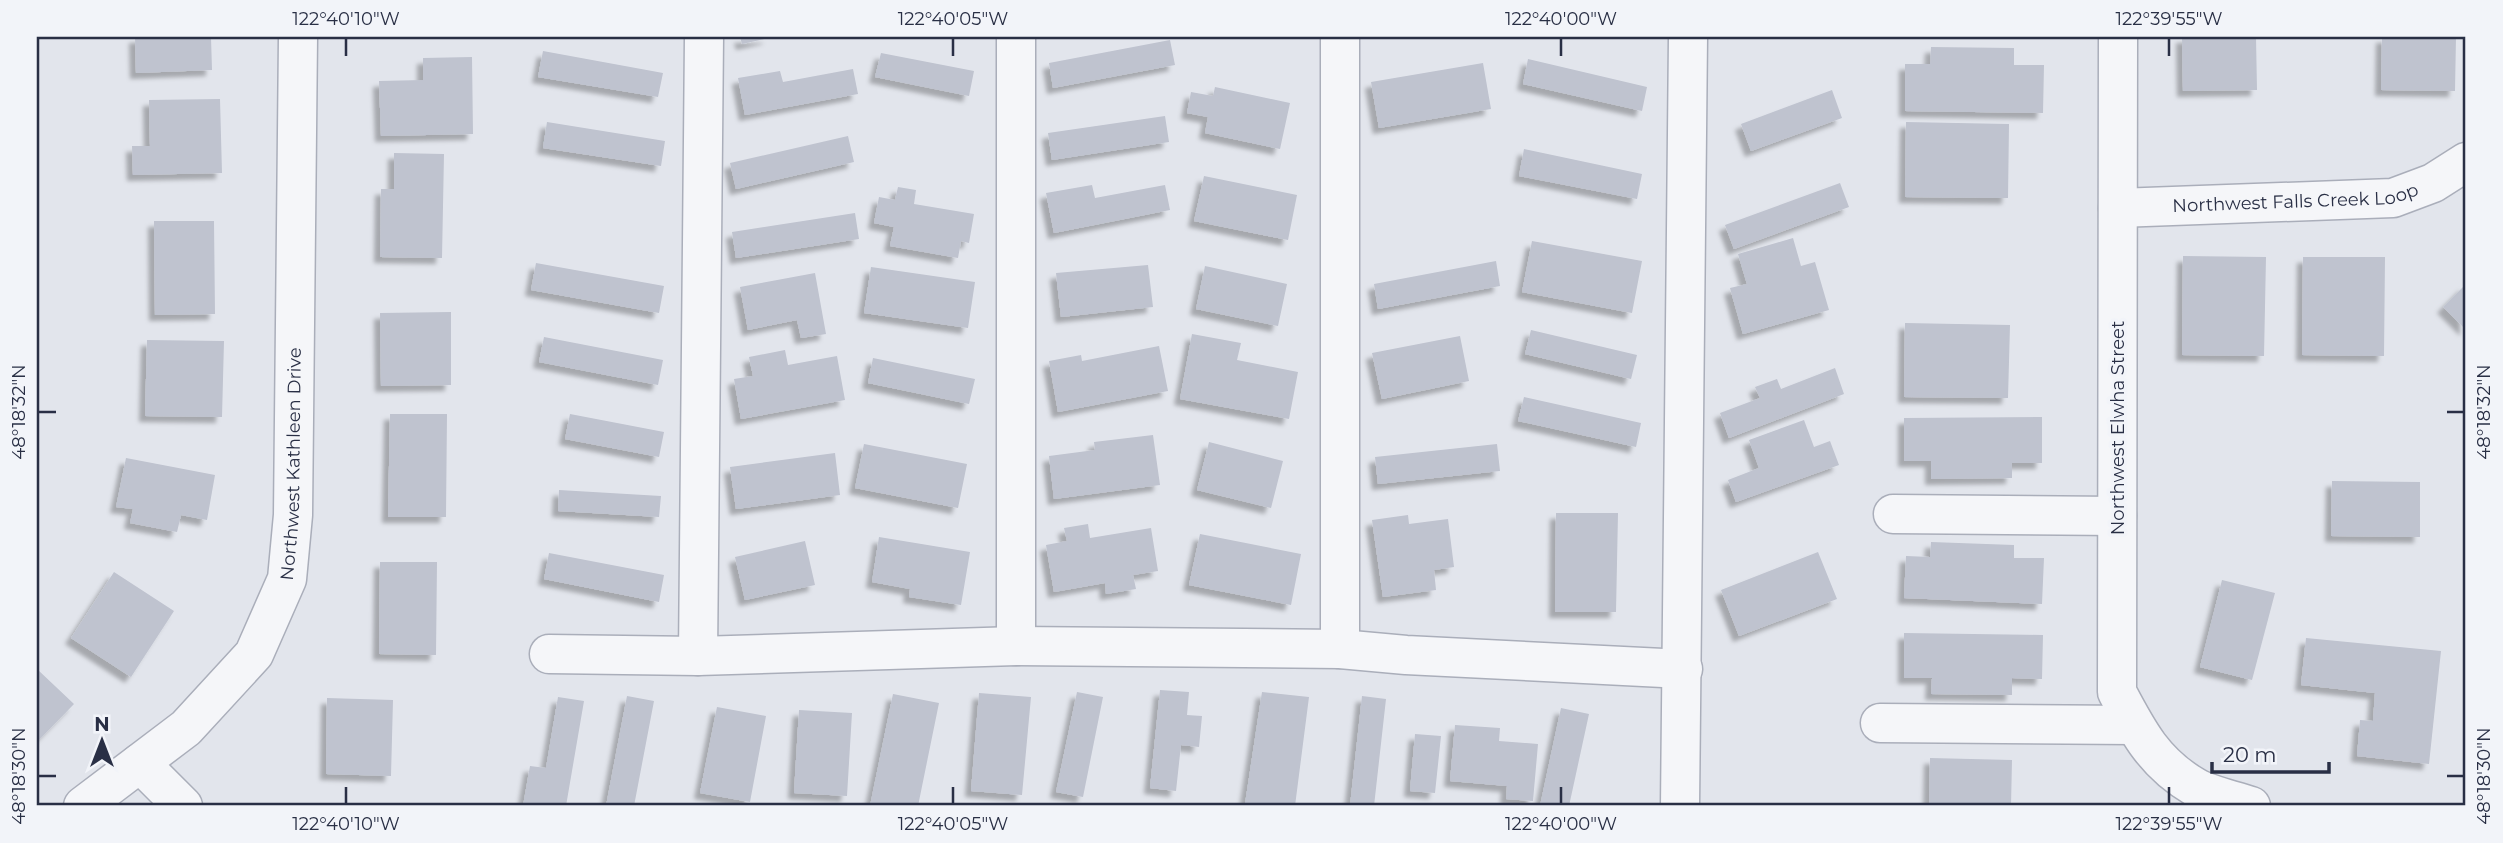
<svg xmlns="http://www.w3.org/2000/svg" width="2503" height="843" viewBox="0 0 2503 843" font-family="Montserrat,sans-serif">
<style>
.building{fill:#bfc3cf;filter:url(#shadow)}
.lines{fill:none;stroke-linecap:round;stroke-linejoin:round}
.minor-casing{stroke:#aaaeba;stroke-width:41}
.minor{stroke:#f5f6f9;stroke-width:38}
.ticks{fill:none;stroke:#292f45;stroke-width:2.5}
.labels{text-anchor:middle;stroke-width:7;stroke-linejoin:round;paint-order:stroke}
.street-label{font-size:18px;fill:#292f45;stroke:#f2f4f9}
.neatline{fill:none;stroke:#292f45;stroke-width:2.5}
.ticks-label{font-size:18px;text-anchor:middle;fill:#292f45}
</style>
<defs>
<filter id="shadow"><feDropShadow dx="-6" dy="6" stdDeviation="2" flood-color="#0004"/></filter>
</defs>
<rect width="100%" height="100%" fill="#e2e5ec"/>
<path class="building" d="M 135,37 L 211,37 L 212,70 L 136,73 Z
M 740,37 L 769,37 L 769,38 L 742,44 Z
M 2182,37 L 2256,37 L 2257,90 L 2183,91 Z
M 2382,37 L 2456,37 L 2455,91 L 2381,90 Z
M 1170,40 L 1175,65 L 1053,88 L 1049,63 Z
M 1931,47 L 2014,48 L 2014,65 L 2044,65 L 2043,113 L 1905,111 L 1905,64 L 1930,64 Z
M 543,51 L 663,73 L 658,97 L 538,77 Z
M 881,53 L 974,71 L 969,96 L 875,77 Z
M 472,57 L 473,134 L 381,136 L 379,81 L 423,80 L 423,58 Z
M 1528,59 L 1647,87 L 1642,111 L 1523,84 Z
M 1483,63 L 1491,109 L 1379,128 L 1371,82 Z
M 853,69 L 858,94 L 745,115 L 738,78 L 780,71 L 783,82 Z
M 1215,87 L 1290,103 L 1280,149 L 1205,133 L 1208,117 L 1187,113 L 1191,92 L 1213,96 Z
M 1832,90 L 1842,118 L 1751,151 L 1741,124 Z
M 220,99 L 222,173 L 133,175 L 132,146 L 150,146 L 149,100 Z
M 1165,116 L 1169,142 L 1052,160 L 1048,133 Z
M 547,122 L 665,141 L 661,166 L 543,148 Z
M 1906,122 L 2009,124 L 2008,198 L 1905,197 Z
M 848,136 L 854,162 L 736,189 L 730,163 Z
M 1524,149 L 1642,174 L 1637,199 L 1519,176 Z
M 394,153 L 444,154 L 442,258 L 380,257 L 381,189 L 394,189 Z
M 1204,176 L 1297,195 L 1288,240 L 1194,221 Z
M 1840,183 L 1849,207 L 1734,249 L 1725,225 Z
M 1092,185 L 1095,198 L 1165,185 L 1170,210 L 1054,233 L 1046,193 Z
M 898,187 L 916,190 L 914,204 L 974,214 L 969,243 L 961,241 L 958,258 L 890,246 L 894,227 L 874,223 L 879,197 L 895,200 Z
M 855,213 L 859,239 L 736,258 L 732,232 Z
M 154,221 L 214,221 L 215,314 L 155,315 Z
M 1793,238 L 1801,266 L 1815,262 L 1829,310 L 1743,334 L 1730,288 L 1747,284 L 1738,254 Z
M 1532,241 L 1642,261 L 1632,313 L 1522,292 Z
M 2183,256 L 2266,257 L 2264,356 L 2182,355 Z
M 2303,257 L 2385,257 L 2384,356 L 2302,355 Z
M 1496,261 L 1500,286 L 1378,309 L 1374,284 Z
M 536,263 L 664,286 L 659,313 L 531,290 Z
M 1148,265 L 1153,307 L 1061,317 L 1056,273 Z
M 1205,266 L 1287,284 L 1278,326 L 1196,309 Z
M 871,267 L 975,282 L 968,328 L 864,313 Z
M 815,273 L 826,334 L 801,338 L 797,320 L 748,330 L 740,287 Z
M 2466,284 L 2466,330 L 2443,307 Z
M 451,312 L 451,385 L 381,386 L 380,313 Z
M 1905,323 L 2010,325 L 2008,398 L 1904,397 Z
M 1531,330 L 1637,355 L 1631,379 L 1525,354 Z
M 1192,334 L 1241,343 L 1237,360 L 1298,372 L 1289,419 L 1180,399 Z
M 1460,336 L 1469,381 L 1382,399 L 1372,353 Z
M 544,337 L 663,360 L 658,385 L 539,362 Z
M 147,340 L 224,341 L 222,417 L 145,416 Z
M 1159,346 L 1168,391 L 1058,412 L 1049,361 L 1081,355 L 1082,361 Z
M 785,350 L 788,365 L 837,356 L 845,400 L 741,419 L 734,379 L 753,376 L 749,357 Z
M 873,358 L 975,379 L 969,404 L 868,383 Z
M 1835,368 L 1844,394 L 1729,438 L 1720,413 L 1760,398 L 1755,387 L 1777,379 L 1781,389 Z
M 1524,397 L 1641,423 L 1636,447 L 1518,421 Z
M 390,414 L 447,414 L 446,517 L 388,517 Z
M 570,414 L 664,432 L 659,457 L 565,439 Z
M 2042,417 L 2042,463 L 2012,463 L 2012,478 L 1931,479 L 1931,461 L 1904,461 L 1904,418 Z
M 1804,420 L 1814,447 L 1830,441 L 1839,465 L 1736,502 L 1728,480 L 1759,468 L 1749,440 Z
M 1153,435 L 1160,485 L 1054,499 L 1049,456 L 1095,450 L 1094,442 Z
M 1209,442 L 1283,461 L 1271,508 L 1197,490 Z
M 864,444 L 967,464 L 958,508 L 855,488 Z
M 1497,444 L 1500,471 L 1378,484 L 1375,457 Z
M 835,453 L 840,495 L 736,509 L 730,467 Z
M 126,458 L 215,475 L 207,520 L 181,515 L 177,532 L 130,523 L 133,509 L 116,507 Z
M 2332,481 L 2420,482 L 2420,537 L 2331,536 Z
M 559,490 L 661,496 L 659,517 L 558,511 Z
M 1556,513 L 1618,513 L 1616,612 L 1555,612 Z
M 1408,515 L 1409,524 L 1448,519 L 1454,567 L 1434,570 L 1436,590 L 1383,597 L 1372,520 Z
M 1088,524 L 1090,538 L 1151,528 L 1158,571 L 1133,575 L 1136,589 L 1106,594 L 1105,583 L 1054,592 L 1046,545 L 1067,541 L 1064,528 Z
M 1200,534 L 1301,554 L 1291,605 L 1189,585 Z
M 879,537 L 970,552 L 961,605 L 909,597 L 910,589 L 872,582 Z
M 805,541 L 815,585 L 745,600 L 735,557 Z
M 1931,542 L 2014,545 L 2014,558 L 2044,558 L 2042,604 L 1904,598 L 1906,556 L 1930,557 Z
M 1818,552 L 1837,599 L 1739,636 L 1721,590 Z
M 549,553 L 664,575 L 659,602 L 544,579 Z
M 380,562 L 437,562 L 436,655 L 379,654 Z
M 114,572 L 174,611 L 131,677 L 71,638 Z
M 2222,580 L 2275,593 L 2252,680 L 2200,667 Z
M 1904,633 L 2043,635 L 2042,679 L 2012,678 L 2012,695 L 1931,694 L 1932,678 L 1904,678 Z
M 2306,638 L 2441,651 L 2429,764 L 2357,756 L 2360,720 L 2373,721 L 2375,693 L 2301,685 Z
M 37,669 L 74,704 L 39,740 L 37,738 Z
M 1160,690 L 1189,692 L 1187,715 L 1202,716 L 1199,747 L 1181,745 L 1176,791 L 1150,788 Z
M 1077,692 L 1103,697 L 1083,797 L 1056,792 Z
M 1262,692 L 1309,697 L 1295,806 L 1245,804 Z
M 979,693 L 1031,697 L 1022,795 L 971,791 Z
M 893,694 L 939,703 L 918,806 L 870,806 Z
M 627,696 L 654,701 L 634,806 L 606,806 Z
M 1362,696 L 1386,699 L 1374,806 L 1350,806 Z
M 558,697 L 584,701 L 566,806 L 523,806 L 530,766 L 546,768 Z
M 327,698 L 393,700 L 391,776 L 326,774 Z
M 717,707 L 766,716 L 750,802 L 700,793 Z
M 1561,708 L 1589,714 L 1569,806 L 1540,806 Z
M 799,710 L 852,713 L 847,796 L 794,793 Z
M 1455,725 L 1500,728 L 1499,741 L 1538,744 L 1533,801 L 1506,799 L 1507,786 L 1450,781 Z
M 1415,734 L 1441,736 L 1435,793 L 1410,791 Z
M 1930,758 L 2012,760 L 2011,806 L 1929,806 Z"/>
<g class="lines">
<defs>
<g id="minor">
<path d="M 1016,37 L 1016,646"/>
<path d="M 1340,37 L 1340,649"/>
<path d="M 2118,37 L 2117,692 C 2138,732 2154,763 2195,787 C 2211,796 2234,800 2251,806"/>
<path id="s1" d="M 2118,208 L 2393,198 L 2433,183 L 2466,162"/>
<path d="M 1893,514 L 2117,516"/>
<path d="M 549,654 L 698,656 L 1016,646 L 1340,649 L 1406,655 L 1683,669"/>
<path d="M 698,656 L 704,37"/>
<path d="M 1880,723 L 2134,725"/>
<path d="M 140,763 L 183,806"/>
<path id="s2" d="M 83,806 L 186,728 L 254,654 L 287,579 L 293,515 L 298,37"/>
<path d="M 1680,806 C 1685,550 1683,293 1688,37"/>
</g>
</defs>
<use href="#minor" class="minor-casing"/>
<use href="#minor" class="minor"/>
</g>
<path class="ticks" d="M 346,38 L 346,56M 953,38 L 953,56M 1561,38 L 1561,56M 2169,38 L 2169,56M 38,412 L 56,412M 2447,412 L 2464,412M 38,776 L 56,776M 2447,776 L 2464,776M 346,787 L 346,804M 953,787 L 953,804M 1561,787 L 1561,804M 2169,787 L 2169,804"/>
<g class="labels">
<g class="street-label">
<text dy="6" stroke="none"><textPath href="#s1" startOffset="178">Northwest Falls Creek Loop</textPath></text>
<text transform="translate(2118 428) rotate(-90)" y="6">Northwest Elwha Street</text>
<text dy="6" stroke="none"><textPath href="#s2" startOffset="427">Northwest Kathleen Drive</textPath></text>
</g>
</g>
<rect width="2503" height="843" fill="none" stroke="#f2f4f9" stroke-width="77"/>
<g transform="translate(102 741)" stroke="#f2f4f9" stroke-width="5" paint-order="stroke">
<path d="M0-5L12 26L0 18L-12 26Z" fill="#292f45"/>
<text y="-10" font-size="19" font-weight="bold" text-anchor="middle" fill="#292f45">N</text>
</g>
<path d="M2212 762v10h117v-10" fill="none" stroke="#292f45" stroke-width="3.5"/>
<text x="2223" y="762" font-size="21" fill="#292f45" stroke="#f2f4f9" stroke-width="5" paint-order="stroke">20 m</text>
<rect x="38" y="38" width="2426" height="766" class="neatline"/>
<g class="ticks-label">
<text x="346" y="25">122°40'10"W</text>
<text x="953" y="25">122°40'05"W</text>
<text x="1561" y="25">122°40'00"W</text>
<text x="2169" y="25">122°39'55"W</text>
<text transform="translate(19 412) rotate(-90)" y="6">48°18'32"N</text>
<text transform="translate(2484 412) rotate(-90)" y="6">48°18'32"N</text>
<text transform="translate(19 776) rotate(-90)" y="6">48°18'30"N</text>
<text transform="translate(2484 776) rotate(-90)" y="6">48°18'30"N</text>
<text x="346" y="830">122°40'10"W</text>
<text x="953" y="830">122°40'05"W</text>
<text x="1561" y="830">122°40'00"W</text>
<text x="2169" y="830">122°39'55"W</text>
</g>
</svg>
